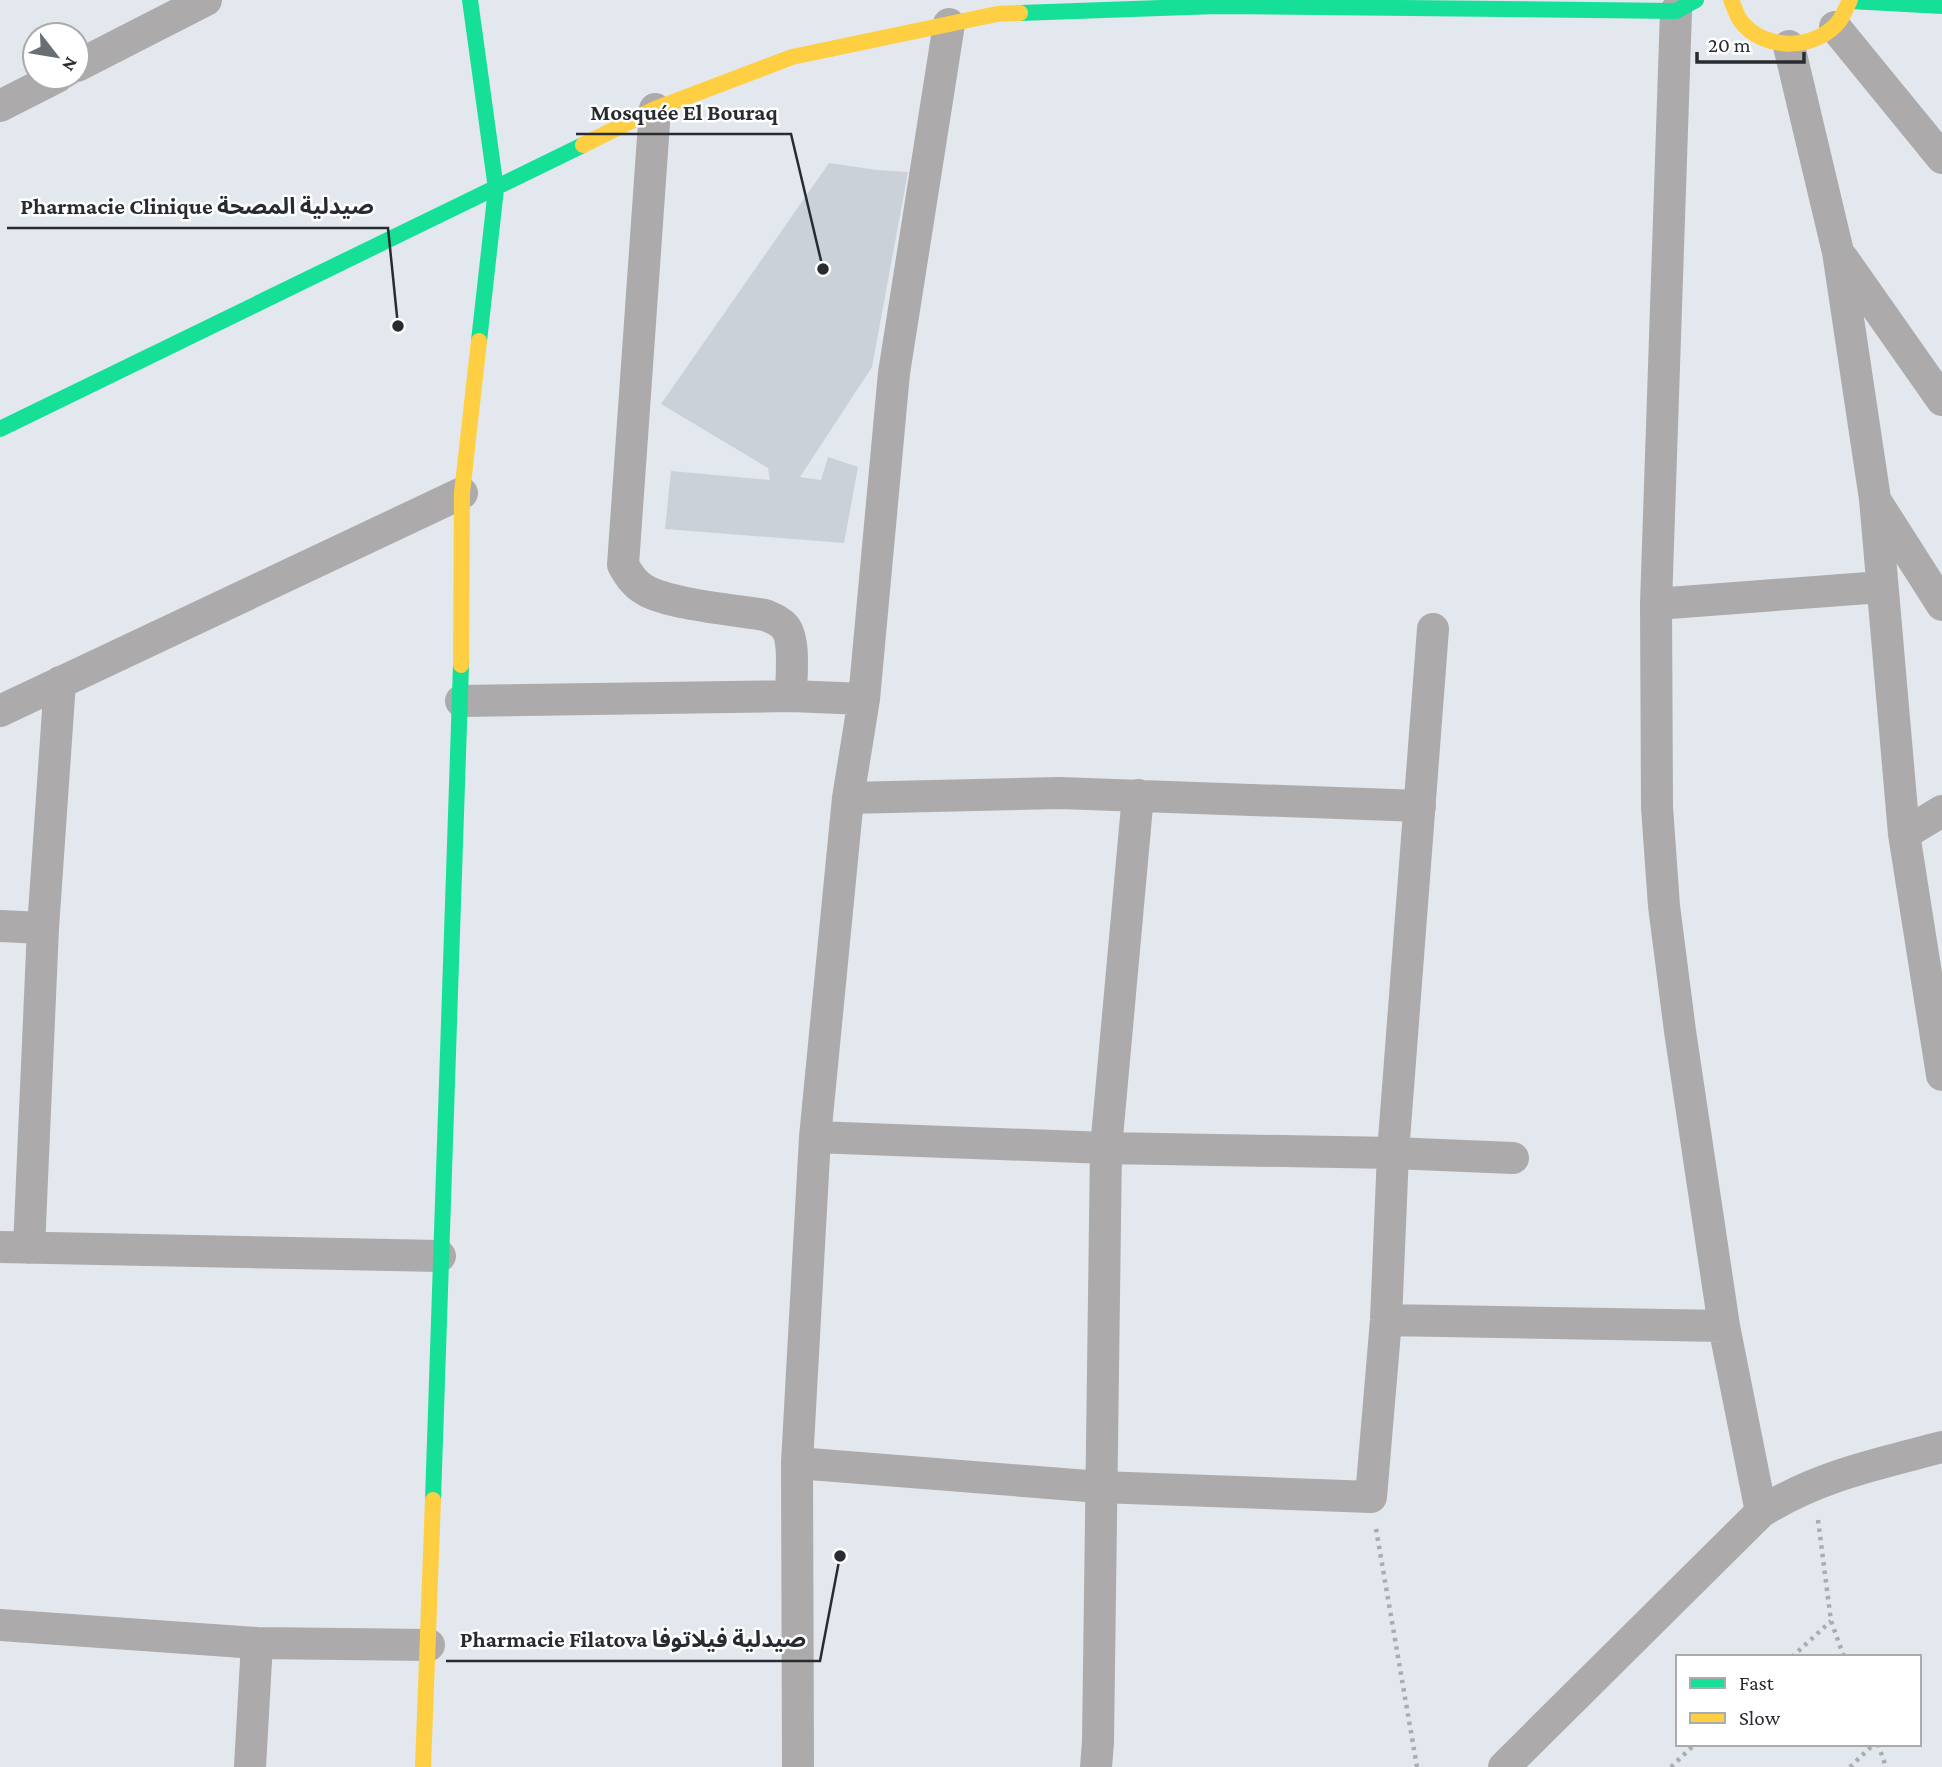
<svg xmlns="http://www.w3.org/2000/svg" width="1942" height="1767" viewBox="0 0 1942 1767" font-family="'Crimson Pro','Noto Sans Arabic',serif">
<style>
.building{fill:#cad1d8}
.lines{fill:none;stroke-linecap:round;stroke-linejoin:round}
.path{stroke:#abacae;stroke-width:4.5;stroke-dasharray:3.5 5;stroke-linecap:butt}
.street{stroke:#acaaab;stroke-width:32}
.fast{stroke:#16e098;stroke-width:16}
.slow{stroke:#ffcf43;stroke-width:16}
.leader{fill:none;stroke:#282c30;stroke-width:2.5}
.callout-dot{fill:#282c30;stroke:#fff;stroke-width:2.5}
.callout-label{font-size:23px;text-anchor:middle;font-weight:bold;fill:#282c30;stroke:#fff;stroke-width:5;stroke-linejoin:round;paint-order:stroke}
</style>
<rect width="100%" height="100%" fill="#e2e8ee"/>
<path class="building" d="M 829,163 L 877,170 L 908,172 L 872,367 L 800,477 L 821,480 L 828,457 L 858,467 L 844,543 L 665,529 L 671,471 L 770,480 L 768,468 L 661,404 Z"/>
<g class="lines">
<path class="path" d="M 1818,1520 L 1831,1621 L 1844,1657
M 1376,1529 L 1417,1767
M 1792,1657 L 1831,1621
M 1878,1744 L 1886,1767
M 1671,1767 L 1695,1744
M 1850,1767 L 1874,1744"/>
<path class="street" d="M 1676,11 L 1656,604 L 1657,807 L 1664,906 L 1680,1031 L 1724,1326 L 1761,1512
M 1835,27 L 1942,158
M 1789,46 L 1838,252 L 1875,499 L 1904,834 L 1942,1075
M 77,66 L 206,0
M 0,106 L 57,77
M 655,109 L 623,565 C 629,575 634,584 645,590 C 668,604 735,610 765,615 C 772,618 779,620 784,626 C 796,638 791,679 791,696
M 1843,259 L 1942,400
M 1877,503 L 1942,605
M 1656,604 L 1881,587
M 461,701 L 791,696 L 864,699
M 0,711 L 462,493
M 848,798 L 1060,793 L 1420,806
M 1904,834 L 1942,811
M 0,926 L 43,928
M 815,1137 L 1106,1148 L 1393,1153 L 1513,1158
M 0,1247 L 440,1256
M 29,1248 L 43,928 L 60,682
M 1386,1320 L 1724,1326
M 797,1463 L 1100,1487 L 1371,1497 L 1386,1320 L 1393,1153 L 1433,629
M 0,1625 L 257,1643 L 429,1645
M 250,1767 L 257,1643
M 798,1767 L 797,1463 L 815,1137 L 848,798 L 864,699 L 894,373 L 949,24
M 1096,1767 L 1098,1742 L 1106,1148 L 1138,795
M 1504,1767 L 1761,1512 C 1818,1476 1877,1464 1942,1447"/>
<path class="fast" d="M 470,0 L 496,189 L 479,341
M 1850,1 L 1942,6
M 1020,13 L 1217,6 L 1676,11 L 1696,0
M 0,429 L 583,145
M 433,1500 L 461,665"/>
<path class="slow" d="M 1731,0 C 1734,6 1736,14 1740,20 C 1763,52 1817,51 1840,20 C 1844,14 1847,6 1850,0
M 583,145 L 655,109 L 792,57 L 997,14 L 1020,13
M 461,665 L 462,493 L 479,341
M 423,1767 L 433,1500"/>
</g>
<path class="leader" d="M823 269L791 134H576M398 326L388 228H7M840 1556L820 1661H446"/>
<g class="callout-dot">
<circle cx="823" cy="269" r="7"/>
<circle cx="398" cy="326" r="7"/>
<circle cx="840" cy="1556" r="7"/>
</g>
<g class="callout-label">
<text x="684" y="120">Mosquée El Bouraq</text>
<text x="197" y="214">Pharmacie Clinique صيدلية المصحة</text>
<text x="633" y="1647">Pharmacie Filatova صيدلية فيلاتوفا</text>
</g>
<rect x="1676" y="1655" width="245" height="91" fill="#ffffff" stroke="#a9abac" stroke-width="2"/>
<rect x="1690" y="1678" width="35" height="10" fill="#16e098" stroke="#a9abac" stroke-width="2"/>
<text x="1739" y="1690" font-size="21" fill="#282c30">Fast</text>
<rect x="1690" y="1713" width="35" height="10" fill="#ffcf43" stroke="#a9abac" stroke-width="2"/>
<text x="1739" y="1725" font-size="21" fill="#282c30">Slow</text>
<g transform="translate(56 56) rotate(121)"><circle r="33" fill="#ffffff" stroke="#a9abac" stroke-width="2"/>
<path d="M0-5L12 26L0 18L-12 26Z" fill="#696e72"/>
<text y="-10" font-size="19" font-weight="bold" text-anchor="middle" fill="#282c30">N</text>
</g>
<path d="M1697 52v10h107v-10" fill="none" stroke="#282c30" stroke-width="3.5"/>
<text x="1708" y="52" font-size="21" fill="#282c30" stroke="#ffffff" stroke-width="5" paint-order="stroke">20 m</text>
</svg>
